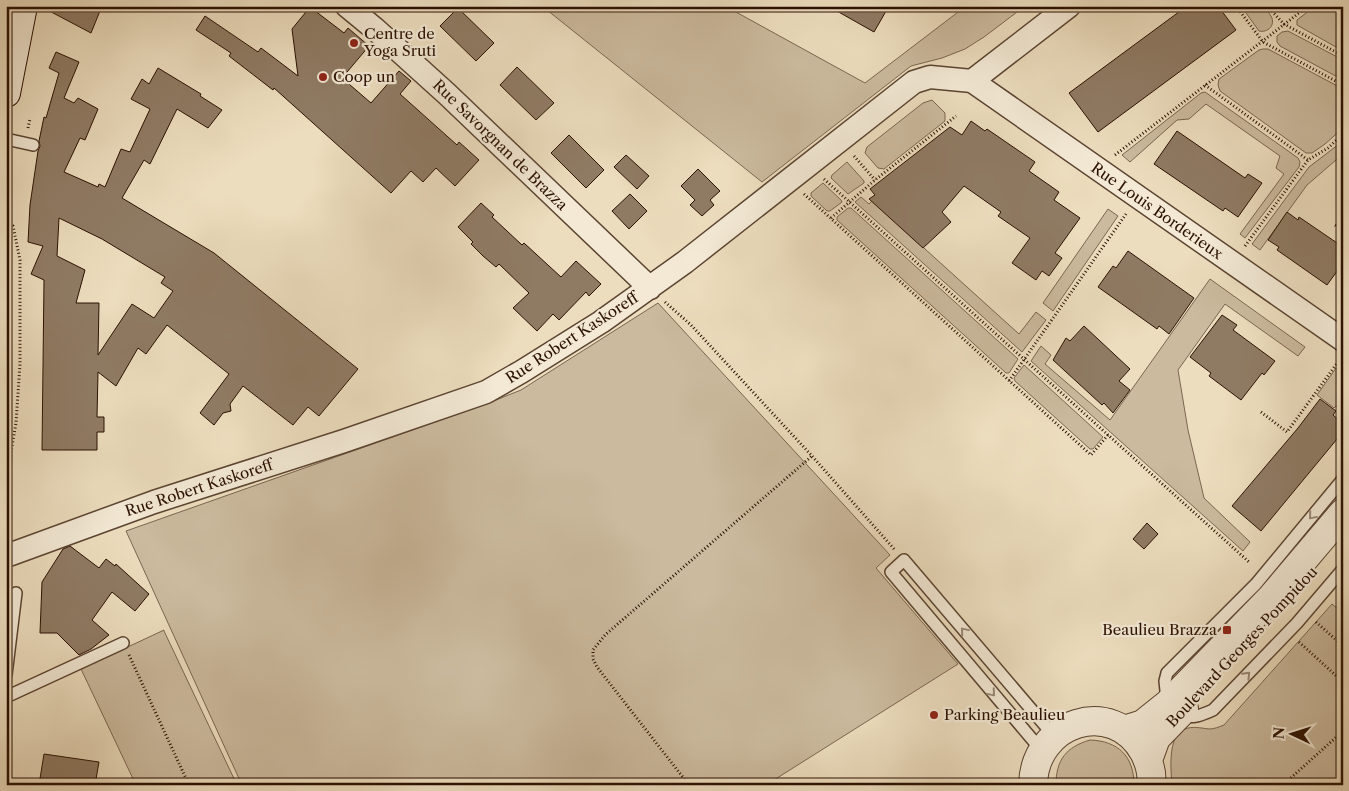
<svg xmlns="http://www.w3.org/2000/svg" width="1349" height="791" viewBox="0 0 1349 791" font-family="'Libre Caslon Text',serif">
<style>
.green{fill:#cbba9e;stroke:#7b6650}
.building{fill:#8f7b64;stroke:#2b1102;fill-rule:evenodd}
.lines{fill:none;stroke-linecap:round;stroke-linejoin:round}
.service-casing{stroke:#5b4431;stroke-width:14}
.minor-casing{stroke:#5b4431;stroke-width:25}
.tertiary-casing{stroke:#5b4431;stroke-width:30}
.secondary-casing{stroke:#2b1102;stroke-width:30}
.path{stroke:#2b1102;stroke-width:3;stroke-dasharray:1 2.5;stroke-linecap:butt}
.service{stroke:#f3e9d5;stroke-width:11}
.minor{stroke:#f3e9d5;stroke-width:22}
.tertiary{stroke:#f3e9d5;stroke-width:28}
.secondary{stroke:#f3e9d5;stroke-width:28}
.oneway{stroke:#998876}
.poi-dot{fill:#8f2418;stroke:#f3e9d5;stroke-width:2}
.labels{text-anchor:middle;stroke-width:4.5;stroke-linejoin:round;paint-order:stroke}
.poi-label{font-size:15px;fill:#2b1102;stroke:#f3e9d5;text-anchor:start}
.street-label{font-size:15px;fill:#2b1102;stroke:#f3e9d5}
</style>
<rect width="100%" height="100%" fill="#ecddbe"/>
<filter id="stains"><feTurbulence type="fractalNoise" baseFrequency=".004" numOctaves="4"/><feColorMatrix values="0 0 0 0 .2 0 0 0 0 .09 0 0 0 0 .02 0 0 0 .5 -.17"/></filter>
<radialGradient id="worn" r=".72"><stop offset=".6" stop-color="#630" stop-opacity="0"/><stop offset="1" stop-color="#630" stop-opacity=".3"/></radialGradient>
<path class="green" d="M 542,6 L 725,6 L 865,83 L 966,6 L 1025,6 L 984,37 L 965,49 L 942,58 L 911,66 L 762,182 Z
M 1241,6 L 1263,6 C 1266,9 1269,13 1271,16 C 1276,25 1268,33 1259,31 Z
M 1315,6 L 1343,6 L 1343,51 L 1297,25 L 1297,20 Z
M 1288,31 L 1343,60 L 1343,80 L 1280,46 L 1277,42 L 1277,36 L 1282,32 Z
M 1263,49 L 1268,49 L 1343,89 L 1343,128 L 1325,144 L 1312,153 L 1306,153 L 1220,91 L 1218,85 L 1219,79 L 1259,50 Z
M 1205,92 L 1298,158 L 1300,162 L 1299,167 L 1245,238 L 1240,234 L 1284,174 L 1276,168 L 1280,156 L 1206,104 L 1189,119 L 1177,120 L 1130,162 L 1122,155 L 1201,93 Z
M 932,100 L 945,113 L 945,121 L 884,169 L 878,168 L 865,153 L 867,147 L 923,103 Z
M 1343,141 L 1343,154 L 1307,185 L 1260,250 L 1252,244 L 1309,167 Z
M 847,162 L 864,181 L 864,183 L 848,194 L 831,178 L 832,175 Z
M 823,183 L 841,200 L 842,202 L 830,211 L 827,211 L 811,196 L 811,193 Z
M 861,197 L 869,204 L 872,201 L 1019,334 L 1036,312 L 1046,320 L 1022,352 L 855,202 Z
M 848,208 L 851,208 L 1018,359 L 1009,373 L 1006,373 L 837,220 L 837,217 Z
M 1108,209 L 1118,216 L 1053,311 L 1043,303 Z
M 1210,279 L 1305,347 L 1298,356 L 1225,304 L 1178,370 L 1188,430 L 1204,498 L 1250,542 L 1243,551 L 1031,361 L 1041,346 L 1051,355 L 1045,364 L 1110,420 Z
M 658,303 L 890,555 L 876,568 L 958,664 L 766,785 L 242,785 L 126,531 L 486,404 L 521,390 Z
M 1024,365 L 1103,437 L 1093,449 L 1090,449 L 1015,381 L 1014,378 Z
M 1336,368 L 1343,373 L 1343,411 L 1336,406 L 1334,408 L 1317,395 Z
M 1332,604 L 1343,613 L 1343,785 L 1172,785 C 1171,771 1167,735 1185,729 C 1192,726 1201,728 1209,729 C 1214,729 1219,727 1224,725 Z
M 164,630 L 164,631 L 237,785 L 136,785 L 81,669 Z
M 1090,740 C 1118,741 1134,756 1134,785 L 1056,785 C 1056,760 1066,747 1090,740 Z"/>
<path class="building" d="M 40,6 L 102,6 L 91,33 Z
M 828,6 L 889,6 L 874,32 Z
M 1187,6 L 1218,6 L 1236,30 L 1098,132 L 1069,93 Z
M 310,7 L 344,33 L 348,28 L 369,46 L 342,78 L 371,103 L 399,71 L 411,81 L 400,94 L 457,145 L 459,142 L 479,160 L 455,186 L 436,168 L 423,182 L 411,171 L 391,193 L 274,88 L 273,90 L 229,56 L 231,53 L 196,30 L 205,16 L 258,52 L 261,48 L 298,76 L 292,29 Z
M 458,8 L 494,43 L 476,61 L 440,26 Z
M 56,52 L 79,62 L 64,98 L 74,103 L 78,98 L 98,109 L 85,140 L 80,138 L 64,172 L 98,187 L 99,184 L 105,187 L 121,149 L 130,152 L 150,109 L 131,99 L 142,79 L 149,84 L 158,68 L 201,94 L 200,96 L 222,110 L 208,128 L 177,109 L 150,164 L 144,160 L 122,198 L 214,253 L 358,369 L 319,416 L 308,407 L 293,425 L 243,386 L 230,404 L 231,411 L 223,413 L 214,425 L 200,413 L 229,374 L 167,325 L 146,354 L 138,348 L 116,386 L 98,372 L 97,417 L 104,417 L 104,432 L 97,432 L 97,450 L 42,450 L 44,280 L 31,274 L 43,246 L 28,242 L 30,205 L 38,151 L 40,146 L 39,141 L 44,117 L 46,118 L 59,73 L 49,68 ZM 59,218 L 102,239 L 165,277 L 161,283 L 173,291 L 154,318 L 132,304 L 98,355 L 99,303 L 76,303 L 85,270 L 57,256 Z
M 517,67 L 554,103 L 536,120 L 500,85 Z
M 971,121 L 985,131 L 987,129 L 1035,162 L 1029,171 L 1059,192 L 1054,200 L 1080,218 L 1055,253 L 1062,258 L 1049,276 L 1042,271 L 1036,280 L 1012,263 L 1030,238 L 998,216 L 1001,212 L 964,186 L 942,212 L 951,222 L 923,248 L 869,199 L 875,195 L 870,189 L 950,127 L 962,135 Z
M 1177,131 L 1245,178 L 1248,174 L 1262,183 L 1238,217 L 1225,208 L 1223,211 L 1154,164 Z
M 569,135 L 604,170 L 586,188 L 551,153 Z
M 626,155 L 649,176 L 637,189 L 614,167 Z
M 698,169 L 720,191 L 710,200 L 714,205 L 702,216 L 690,205 L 695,200 L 681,186 Z
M 630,194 L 647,211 L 629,229 L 612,211 Z
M 481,203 L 494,215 L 492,217 L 522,245 L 524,243 L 561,277 L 576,261 L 601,284 L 589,296 L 586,292 L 559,320 L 553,314 L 537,331 L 513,308 L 529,293 L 499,264 L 496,267 L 483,256 L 471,244 L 473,242 L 458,227 Z
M 1287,212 L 1298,220 L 1299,217 L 1343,247 L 1343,263 L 1327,285 L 1277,250 L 1279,247 L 1268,240 Z
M 1128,251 L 1194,298 L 1169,334 L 1159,326 L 1157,329 L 1098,287 L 1113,266 L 1116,268 Z
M 1222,315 L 1237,325 L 1233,330 L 1275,361 L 1264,375 L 1262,373 L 1241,400 L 1209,376 L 1211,373 L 1190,357 Z
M 1084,326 L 1130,369 L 1119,381 L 1130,390 L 1113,413 L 1104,403 L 1102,405 L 1053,360 L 1066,338 L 1070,341 Z
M 1320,399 L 1336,411 L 1333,415 L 1341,422 L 1342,433 L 1261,531 L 1232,506 L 1298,428 Z
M 1147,523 L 1158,534 L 1144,549 L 1133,539 Z
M 70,546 L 99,568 L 106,559 L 115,566 L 116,564 L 149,594 L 135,611 L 112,592 L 92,620 L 109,635 L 91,649 L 79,655 L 57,633 L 40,633 L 42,582 L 63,549 Z
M 44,754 L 99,762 L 95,785 L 39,785 Z"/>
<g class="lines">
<defs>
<path id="service" d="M 6,139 L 33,145
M 6,675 L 16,593
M 6,697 L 123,643
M 1167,700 L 1165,681 L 1167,673 L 1256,584 L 1343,479
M 1180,715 C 1193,719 1202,715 1213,710 L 1297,623 L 1343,569
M 1042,751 L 891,572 L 904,560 L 1054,736"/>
<path id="minor" d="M 347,6 L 375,29 L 447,94 L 650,288
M 972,81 L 1343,340
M 6,556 L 154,502 L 344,441 L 486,392 L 521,372 L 601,322 L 685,262 L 914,82 L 930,77 L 972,81 L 1069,6"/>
<path id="tertiary" d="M 1124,730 L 1143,724 L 1168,704 L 1271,598 L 1343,513
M 1148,760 L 1156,738 L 1184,709
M 1033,785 C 1034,722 1112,696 1144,752 C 1149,762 1153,773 1151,785"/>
<path id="secondary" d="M 6,93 L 23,6"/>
</defs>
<use href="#service" class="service-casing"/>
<use href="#minor" class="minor-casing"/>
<use href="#tertiary" class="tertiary-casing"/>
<use href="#secondary" class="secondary-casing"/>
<path class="path" d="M 1236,6 L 1263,42 L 1343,85
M 1267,6 L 1284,24 L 1343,56
M 1205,85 L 1308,160
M 28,128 L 30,119
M 1115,155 L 1308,6
M 854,156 L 875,180
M 824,179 L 1249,562
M 804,194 L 1091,455 L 1108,435
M 831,218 L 875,180 L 956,116
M 6,223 L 13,226 L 20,260 L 20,364 L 16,423 L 11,452 L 9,525 L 6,533
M 1335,225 L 1343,230
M 1245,246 L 1308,160 L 1328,148 L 1343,134
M 665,302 L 691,325 L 812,456 L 895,550
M 1009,381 L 1126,214
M 1261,412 L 1287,432 L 1338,362
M 1316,622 L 1343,646
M 1299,642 L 1343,682
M 129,655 L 189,785
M 689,785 L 597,667 L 593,659 L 593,650 L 605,635 L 812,456
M 1283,785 L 1343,731"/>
<use href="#service" class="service"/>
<use href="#minor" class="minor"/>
<use href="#tertiary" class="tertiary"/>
<use href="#secondary" class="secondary"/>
</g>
<defs><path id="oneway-chevron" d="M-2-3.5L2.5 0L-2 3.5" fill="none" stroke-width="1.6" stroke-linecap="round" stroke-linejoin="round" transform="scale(1.25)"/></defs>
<g class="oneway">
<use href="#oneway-chevron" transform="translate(1312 516) rotate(130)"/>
<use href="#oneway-chevron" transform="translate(964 631) rotate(-130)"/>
<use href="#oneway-chevron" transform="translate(1247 675) rotate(-46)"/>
<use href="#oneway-chevron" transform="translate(992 693) rotate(50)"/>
</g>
<g class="poi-dot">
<circle cx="354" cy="43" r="5"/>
<circle cx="323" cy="77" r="5"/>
<rect x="1222" y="625" width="10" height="10" rx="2.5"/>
<circle cx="934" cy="715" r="5"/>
</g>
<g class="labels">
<g class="poi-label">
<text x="364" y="39">Centre de<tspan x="364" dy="17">Yoga Sruti</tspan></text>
<text x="333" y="82">Coop un</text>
<text x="1217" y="635" text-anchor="end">Beaulieu Brazza</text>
<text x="944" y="720">Parking Beaulieu</text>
</g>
<g class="street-label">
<text transform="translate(500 145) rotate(44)" y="5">Rue Savorgnan de Brazza</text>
<text transform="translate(1157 211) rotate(35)" y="5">Rue Louis Borderieux</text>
<text transform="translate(572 338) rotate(-33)" y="5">Rue Robert Kaskoreff</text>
<text transform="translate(199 488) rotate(-18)" y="5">Rue Robert Kaskoreff</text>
<text transform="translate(1242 647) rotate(-47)" y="5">Boulevard Georges Pompidou</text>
</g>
</g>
<rect width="1349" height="791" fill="none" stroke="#ecddbe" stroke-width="25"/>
<rect x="8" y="8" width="1334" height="776" fill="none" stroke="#2b1102" stroke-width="2.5"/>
<rect x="12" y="12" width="1324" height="766" fill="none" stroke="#2b1102"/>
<g transform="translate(1292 734) rotate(274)" stroke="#f3e9d5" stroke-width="4" paint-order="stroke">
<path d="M0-4L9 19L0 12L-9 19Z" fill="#2b1102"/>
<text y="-8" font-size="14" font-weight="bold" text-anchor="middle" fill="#2b1102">N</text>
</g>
<rect width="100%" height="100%" filter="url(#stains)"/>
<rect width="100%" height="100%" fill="url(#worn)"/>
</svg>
